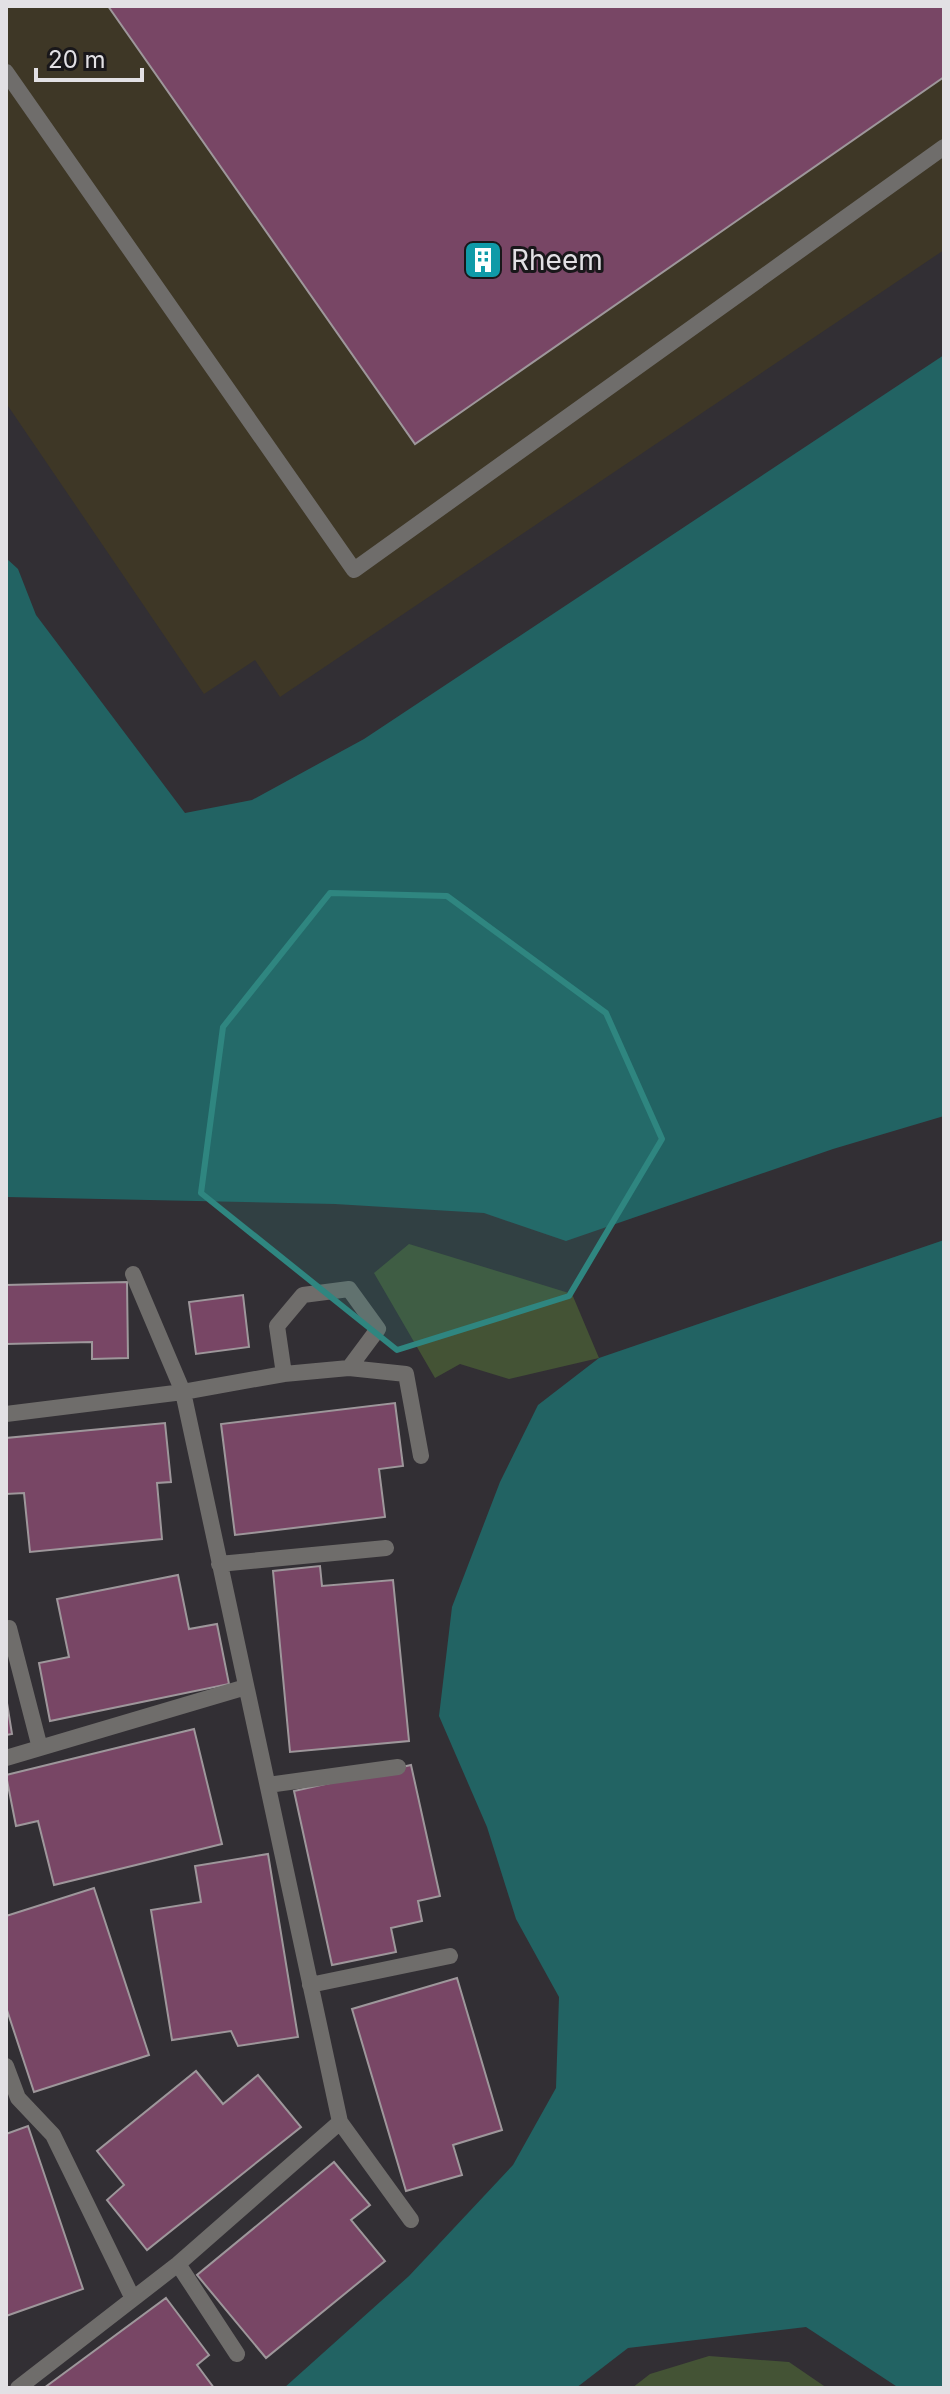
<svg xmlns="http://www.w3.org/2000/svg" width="950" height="2394" viewBox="0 0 950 2394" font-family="Inter,sans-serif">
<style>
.industrial{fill:#3e3726}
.green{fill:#445335}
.water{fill:#226363}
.building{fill:#784665;stroke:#9e979b;stroke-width:2}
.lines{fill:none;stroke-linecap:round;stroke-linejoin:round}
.lane{stroke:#6f6d6b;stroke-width:16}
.marked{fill:#2f8680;fill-opacity:0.2;stroke:#2f8680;stroke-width:6;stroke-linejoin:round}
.labels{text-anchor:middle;stroke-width:6;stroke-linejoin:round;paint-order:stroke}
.poi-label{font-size:28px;fill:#e2e0e4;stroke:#19171a;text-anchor:start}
</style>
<rect width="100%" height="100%" fill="#322f34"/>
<path class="industrial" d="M 6,6 L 944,6 L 944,250 L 280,697 L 255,660 L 204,694 L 6,403 Z"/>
<path class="green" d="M 409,1244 L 572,1294 L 599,1358 L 509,1379 L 460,1364 L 435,1378 L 374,1273 Z
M 709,2356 L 789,2362 L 827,2388 L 632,2388 L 650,2374 Z"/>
<path class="water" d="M 944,355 L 944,1116 L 833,1149 L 566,1241 L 484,1213 L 335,1204 L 6,1197 L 6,558 L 18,569 L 36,615 L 185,813 L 252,800 L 364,739 Z
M 944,1240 L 944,2388 L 899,2388 L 806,2327 L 628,2348 L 576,2388 L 284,2388 L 409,2276 L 513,2165 L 556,2088 L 559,1997 L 516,1919 L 487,1827 L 439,1716 L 452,1607 L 500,1482 L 538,1405 L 599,1358 Z"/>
<path class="building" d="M 108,6 L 944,6 L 944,77 L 415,444 Z
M 127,1282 L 128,1358 L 92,1359 L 92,1342 L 6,1344 L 6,1285 Z
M 243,1295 L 249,1347 L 196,1354 L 189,1302 Z
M 395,1403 L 403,1466 L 379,1469 L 385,1517 L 235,1535 L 221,1424 Z
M 165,1423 L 171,1482 L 157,1483 L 162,1539 L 30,1552 L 24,1493 L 6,1494 L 6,1438 Z
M 320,1566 L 322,1586 L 393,1580 L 409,1741 L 290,1752 L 273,1571 Z
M 178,1575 L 189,1629 L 217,1624 L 229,1684 L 50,1721 L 39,1663 L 69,1657 L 57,1599 Z
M 6,1697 L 12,1734 L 6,1735 Z
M 194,1729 L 222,1844 L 54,1885 L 38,1821 L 16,1826 L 6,1775 Z
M 411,1765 L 440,1896 L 418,1901 L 422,1921 L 391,1928 L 396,1952 L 332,1965 L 294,1791 Z
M 268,1854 L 298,2037 L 238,2046 L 231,2031 L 172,2040 L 151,1910 L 201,1902 L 195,1866 Z
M 94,1888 L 149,2055 L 34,2092 L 6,2007 L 6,1916 Z
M 457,1978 L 502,2130 L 453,2145 L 462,2175 L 406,2191 L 352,2009 Z
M 196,2071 L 223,2104 L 258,2075 L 301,2127 L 147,2250 L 107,2200 L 124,2185 L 97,2151 Z
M 28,2126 L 83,2289 L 6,2316 L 6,2134 Z
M 334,2162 L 370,2205 L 351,2220 L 385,2261 L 266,2358 L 197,2275 Z
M 166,2298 L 209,2355 L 197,2365 L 214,2388 L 44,2388 Z"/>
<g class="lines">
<path class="lane" d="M 6,72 L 354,570 L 944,147
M 133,1274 L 183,1392 L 340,2122 L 411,2220
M 284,1374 L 277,1326 L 303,1295 L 349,1289 L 378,1329 L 349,1368
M 6,1414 L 183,1392 L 284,1374 L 349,1368 L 406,1374 L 421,1456
M 219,1564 L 386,1548
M 9,1628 L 40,1748
M 6,1758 L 246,1687
M 268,1785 L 398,1767
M 310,1985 L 450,1956
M 6,2066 L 18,2098 L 53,2135 L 133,2299
M 178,2264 L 237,2354
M 18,2388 L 178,2264 L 340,2122"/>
</g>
<path class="marked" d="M 330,893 L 447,896 L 606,1013 L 662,1139 L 569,1296 L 397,1350 L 201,1193 L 223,1027 Z"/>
<defs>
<symbol id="building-square" viewBox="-11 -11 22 22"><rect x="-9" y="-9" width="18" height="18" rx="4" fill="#0f9aa8" stroke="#19171a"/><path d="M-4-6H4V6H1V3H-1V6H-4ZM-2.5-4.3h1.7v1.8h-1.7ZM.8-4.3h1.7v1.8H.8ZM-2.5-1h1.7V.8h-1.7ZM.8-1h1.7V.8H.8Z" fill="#fff"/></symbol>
</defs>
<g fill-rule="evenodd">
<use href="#building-square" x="461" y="238" width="44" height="44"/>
</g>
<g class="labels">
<g class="poi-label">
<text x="511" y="270">Rheem</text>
</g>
</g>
<rect width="950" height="2394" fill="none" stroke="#e2e0e4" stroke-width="16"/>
<path d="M36 68v12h106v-12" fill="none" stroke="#e2e0e4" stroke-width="4"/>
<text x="48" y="68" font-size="24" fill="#e2e0e4" stroke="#19171a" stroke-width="6" paint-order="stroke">20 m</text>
</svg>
